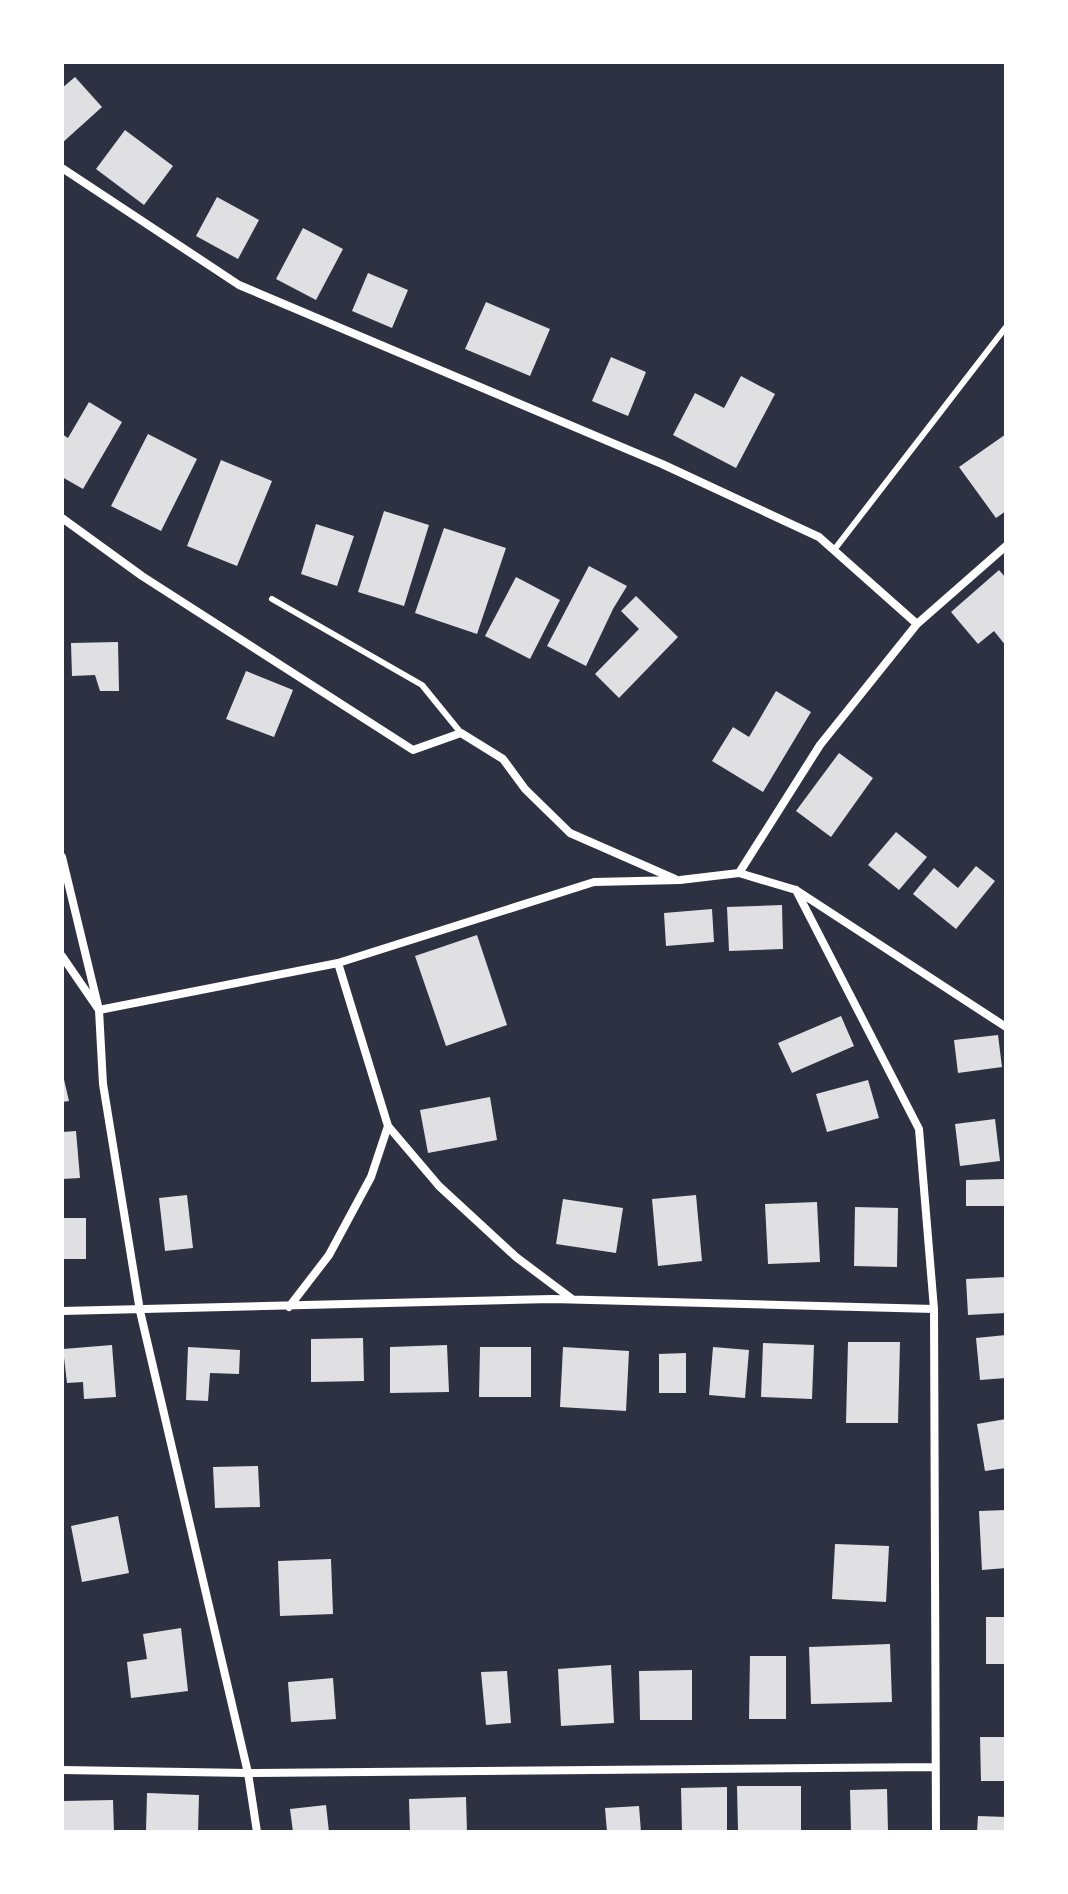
<svg xmlns="http://www.w3.org/2000/svg" width="1068" height="1894" viewBox="0 0 1068 1894" font-family="'Alegreya Sans',sans-serif">
<style>
.building{fill:#e0e0e3}
.lines{fill:none;stroke-linecap:round;stroke-linejoin:round}
.service{stroke:#fff;stroke-width:6}
.minor{stroke:#fff;stroke-width:8}
</style>
<rect width="100%" height="100%" fill="#2d3142"/>
<path class="building" d="M 75,77 L 102,107 L 62,143 L 62,88 Z
M 125,130 L 173,166 L 144,205 L 96,169 Z
M 217,197 L 259,220 L 238,259 L 196,236 Z
M 303,228 L 343,249 L 316,300 L 276,279 Z
M 368,273 L 408,290 L 392,328 L 352,311 Z
M 486,302 L 550,329 L 530,376 L 465,349 Z
M 611,357 L 646,372 L 628,416 L 592,401 Z
M 741,376 L 775,394 L 736,468 L 673,435 L 695,393 L 724,408 Z
M 89,402 L 122,422 L 83,489 L 62,477 L 62,434 L 68,438 Z
M 148,434 L 197,459 L 161,531 L 111,506 Z
M 1006,434 L 1006,511 L 996,518 L 959,467 Z
M 221,460 L 272,481 L 237,566 L 187,546 Z
M 384,511 L 429,525 L 404,606 L 358,592 Z
M 316,524 L 354,536 L 337,586 L 301,574 Z
M 444,528 L 506,548 L 477,634 L 415,613 Z
M 589,566 L 627,586 L 613,609 L 586,666 L 547,646 Z
M 999,570 L 1006,578 L 1006,646 L 994,631 L 978,644 L 951,612 Z
M 516,577 L 560,600 L 530,659 L 485,636 Z
M 636,596 L 678,637 L 619,698 L 595,674 L 639,629 L 621,611 Z
M 118,642 L 119,691 L 100,691 L 95,675 L 72,676 L 71,643 Z
M 246,671 L 293,690 L 274,737 L 226,719 Z
M 776,691 L 811,712 L 763,792 L 712,761 L 733,727 L 749,737 Z
M 839,753 L 873,778 L 831,837 L 796,811 Z
M 896,832 L 927,857 L 899,890 L 868,865 Z
M 976,866 L 995,881 L 956,929 L 913,894 L 934,868 L 958,888 Z
M 782,905 L 783,949 L 729,951 L 727,907 Z
M 712,909 L 714,942 L 666,946 L 664,913 Z
M 477,935 L 507,1025 L 446,1046 L 415,956 Z
M 841,1016 L 854,1046 L 792,1073 L 778,1043 Z
M 998,1035 L 1002,1067 L 958,1073 L 954,1040 Z
M 62,1071 L 69,1101 L 62,1102 Z
M 868,1080 L 879,1118 L 827,1132 L 816,1094 Z
M 490,1097 L 497,1140 L 428,1153 L 420,1110 Z
M 995,1119 L 1000,1161 L 960,1166 L 955,1124 Z
M 76,1131 L 80,1178 L 62,1179 L 62,1132 Z
M 1004,1179 L 1004,1206 L 966,1206 L 966,1180 Z
M 187,1195 L 193,1248 L 165,1251 L 159,1198 Z
M 696,1195 L 702,1261 L 658,1266 L 652,1199 Z
M 563,1199 L 623,1208 L 616,1253 L 556,1244 Z
M 817,1202 L 820,1262 L 768,1264 L 765,1204 Z
M 855,1207 L 898,1208 L 897,1267 L 854,1266 Z
M 62,1218 L 86,1218 L 86,1259 L 62,1259 Z
M 1006,1277 L 1006,1313 L 968,1315 L 966,1279 Z
M 1006,1335 L 1006,1378 L 980,1380 L 976,1338 Z
M 363,1338 L 364,1381 L 311,1382 L 311,1339 Z
M 848,1342 L 900,1342 L 898,1423 L 846,1423 Z
M 763,1343 L 814,1345 L 812,1399 L 761,1397 Z
M 112,1345 L 116,1397 L 84,1399 L 83,1382 L 67,1383 L 63,1349 Z
M 447,1345 L 449,1392 L 390,1393 L 390,1347 Z
M 188,1347 L 240,1350 L 239,1374 L 210,1373 L 208,1401 L 186,1400 Z
M 480,1347 L 531,1347 L 531,1397 L 479,1397 Z
M 563,1347 L 629,1351 L 626,1411 L 560,1407 Z
M 713,1347 L 749,1350 L 745,1398 L 709,1395 Z
M 686,1353 L 686,1393 L 659,1393 L 659,1354 Z
M 1006,1419 L 1006,1468 L 985,1471 L 977,1424 Z
M 258,1466 L 260,1507 L 215,1508 L 213,1467 Z
M 1006,1510 L 1006,1568 L 982,1570 L 979,1511 Z
M 118,1516 L 129,1573 L 82,1582 L 71,1526 Z
M 835,1544 L 889,1546 L 886,1602 L 832,1599 Z
M 331,1559 L 333,1614 L 280,1616 L 278,1561 Z
M 986,1617 L 1006,1617 L 1006,1664 L 986,1664 Z
M 181,1628 L 188,1691 L 131,1698 L 127,1662 L 147,1659 L 143,1634 Z
M 890,1644 L 892,1702 L 811,1704 L 809,1647 Z
M 750,1656 L 786,1656 L 786,1719 L 749,1719 Z
M 611,1665 L 614,1723 L 561,1726 L 558,1669 Z
M 692,1670 L 692,1720 L 640,1720 L 639,1671 Z
M 507,1671 L 511,1723 L 486,1725 L 481,1672 Z
M 333,1678 L 336,1719 L 291,1722 L 288,1682 Z
M 980,1737 L 1006,1737 L 1006,1781 L 981,1781 Z
M 737,1786 L 801,1786 L 801,1830 L 738,1831 Z
M 727,1787 L 727,1832 L 682,1832 L 681,1788 Z
M 887,1789 L 888,1832 L 851,1832 L 850,1790 Z
M 147,1793 L 199,1795 L 198,1832 L 146,1831 Z
M 466,1797 L 467,1832 L 410,1832 L 409,1799 Z
M 113,1800 L 114,1832 L 64,1832 L 63,1801 Z
M 326,1805 L 329,1832 L 293,1832 L 290,1809 Z
M 639,1806 L 641,1832 L 607,1832 L 605,1808 Z
M 978,1816 L 1006,1817 L 1006,1832 L 977,1832 Z"/>
<g class="lines">
<path class="service" d="M 834,550 L 1006,327
M 272,599 L 422,685 L 461,733"/>
<path class="minor" d="M 62,168 L 239,285 L 662,464 L 819,537 L 917,624
M 62,518 L 142,576 L 413,750 L 461,733 L 503,759 L 525,789 L 570,833 L 675,879
M 62,857 L 99,1010 L 103,1084 L 140,1311 L 248,1773 L 257,1832
M 739,873 L 796,890 L 1006,1027
M 796,890 L 919,1129 L 934,1309 L 936,1832
M 62,956 L 99,1010 L 338,963 L 594,882 L 680,880 L 739,873 L 820,745 L 917,624 L 1006,546
M 338,963 L 388,1126 L 439,1186 L 516,1257 L 572,1299
M 289,1307 L 329,1255 L 371,1177 L 388,1126
M 62,1311 L 552,1299 L 934,1309
M 62,1770 L 248,1773 L 935,1767"/>
</g>
<rect width="1068" height="1894" fill="none" stroke="#ffffff" stroke-width="128"/>
</svg>
